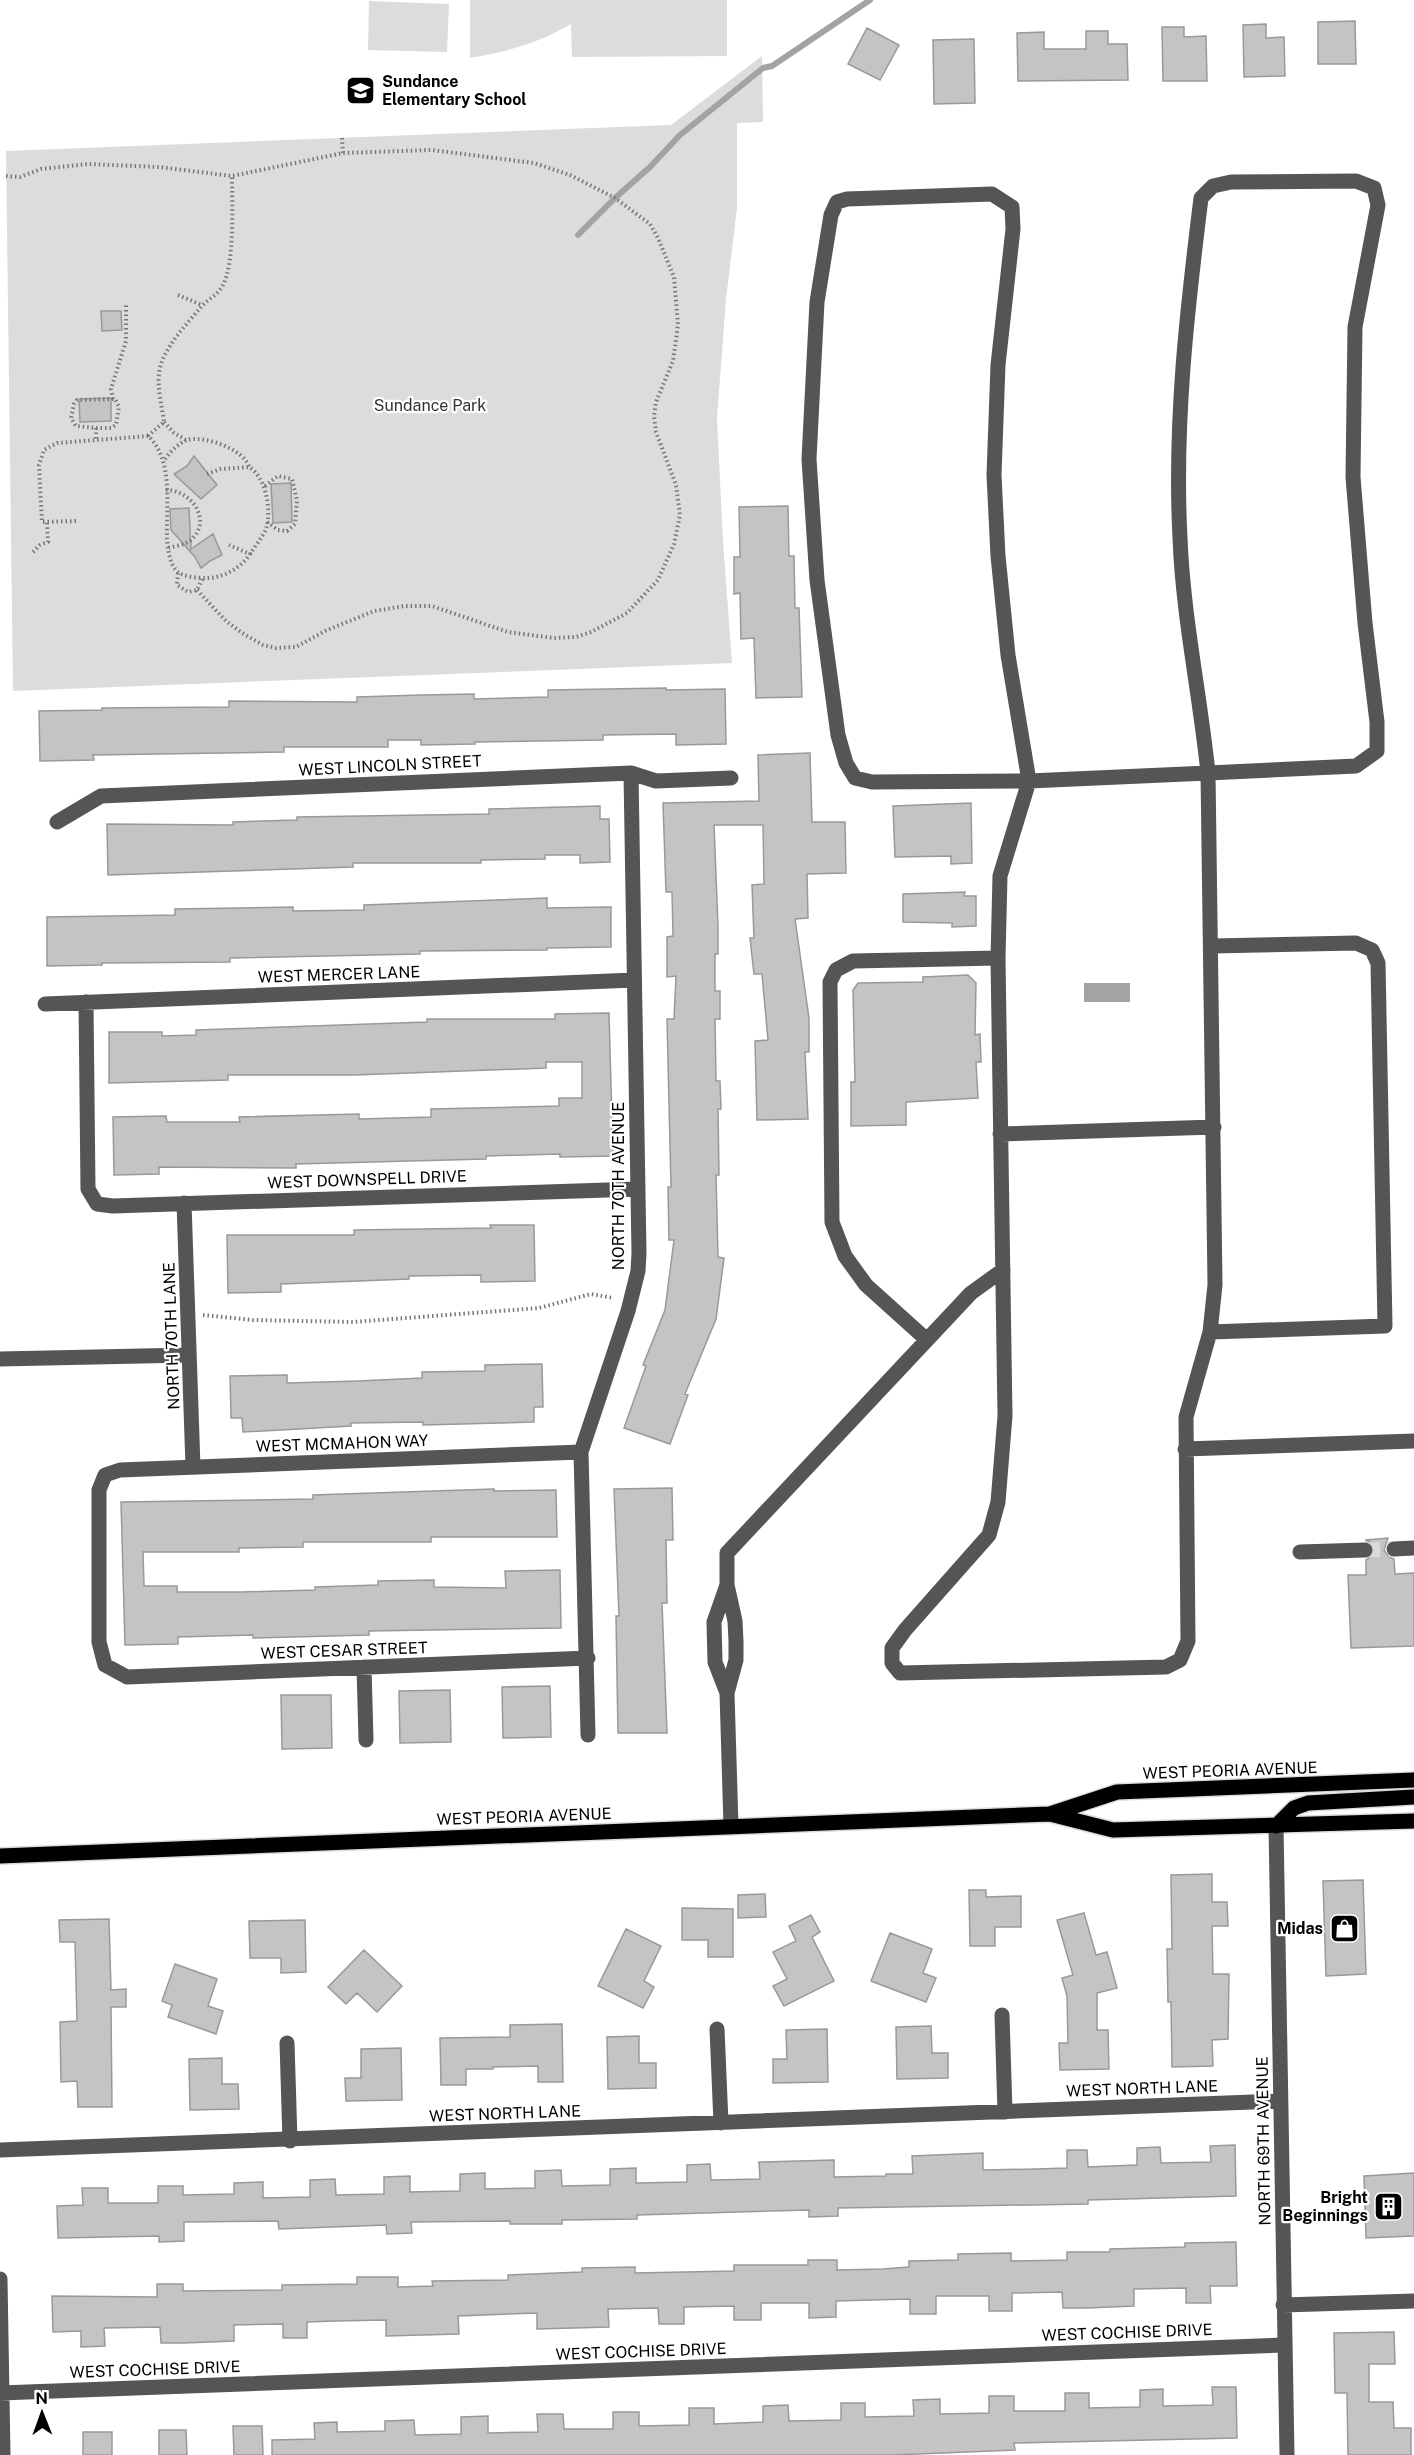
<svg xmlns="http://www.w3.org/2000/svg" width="1414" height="2455" viewBox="0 0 1414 2455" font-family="'Public Sans',sans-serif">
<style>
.green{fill:#dcdcdc}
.water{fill:#a3a3a3}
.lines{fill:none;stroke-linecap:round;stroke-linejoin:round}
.stream{stroke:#a3a3a3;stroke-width:6}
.building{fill:#c4c4c4;stroke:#999;stroke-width:1.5}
.minor-tunnel{stroke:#d9d9d9;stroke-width:15;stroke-dasharray:15 8;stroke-linecap:butt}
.major-casing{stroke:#dbdbdb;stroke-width:18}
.path{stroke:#777;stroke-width:4;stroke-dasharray:1.5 3;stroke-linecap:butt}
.minor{stroke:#555;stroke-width:15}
.major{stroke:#000;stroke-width:15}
.labels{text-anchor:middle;stroke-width:4.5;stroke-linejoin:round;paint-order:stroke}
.poi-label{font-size:16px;font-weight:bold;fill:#000;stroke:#fff;text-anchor:end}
.park-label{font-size:16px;fill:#333;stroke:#fff}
.street-label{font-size:16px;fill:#000;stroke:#fff}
</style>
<rect width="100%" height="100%" fill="#fff"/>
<path class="green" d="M 470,0 L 727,0 L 727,56 L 572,57 L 571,24 C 536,44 509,51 470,58 Z
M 369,1 L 449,4 L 447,52 L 368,50 Z
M 762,56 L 763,122 L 737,123 L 737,208 L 726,299 L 717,418 L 723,541 L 732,663 L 13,691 L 6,151 L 671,125 Z"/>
<path class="water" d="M 1084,983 L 1130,983 L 1130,1002 L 1084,1002 Z"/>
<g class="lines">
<path class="stream" d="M 578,235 L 615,198 L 650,167 L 680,135 L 763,68 L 772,66 L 870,0"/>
</g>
<path class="building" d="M 1355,21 L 1356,64 L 1318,64 L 1318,22 Z
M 1266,24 L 1266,38 L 1284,37 L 1285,76 L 1244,77 L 1243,25 Z
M 1162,27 L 1184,27 L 1184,37 L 1206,36 L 1207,81 L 1163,81 Z
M 867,28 L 899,45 L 880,80 L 848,64 Z
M 1086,31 L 1108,31 L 1108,44 L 1127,44 L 1128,80 L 1018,81 L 1017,33 L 1044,32 L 1044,49 L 1086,49 Z
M 974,39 L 975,103 L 934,104 L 933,40 Z
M 101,311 L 121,311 L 122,330 L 102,331 Z
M 111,398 L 111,421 L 80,422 L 79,399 Z
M 194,456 L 217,485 L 201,499 L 174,474 L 187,466 Z
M 291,483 L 292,522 L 273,523 L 271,484 Z
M 788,506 L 789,556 L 794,556 L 795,608 L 799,608 L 802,697 L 756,698 L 754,638 L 741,639 L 740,593 L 734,594 L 734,557 L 740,557 L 739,507 Z
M 189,508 L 191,549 L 213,534 L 222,555 L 210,561 L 201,568 L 195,557 L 171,530 L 170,509 Z
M 666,688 L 666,690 L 725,689 L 726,744 L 676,745 L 676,734 L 603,735 L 603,740 L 475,742 L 475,744 L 421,745 L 421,740 L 388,740 L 388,747 L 284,747 L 284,752 L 93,755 L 94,760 L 40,761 L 39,711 L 102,710 L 102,708 L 229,707 L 229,701 L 357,702 L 357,697 L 420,695 L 474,694 L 474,699 L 548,697 L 548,690 Z
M 810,753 L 812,822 L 845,822 L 846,873 L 807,874 L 808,918 L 795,919 L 809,1018 L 809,1052 L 805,1052 L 808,1119 L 757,1120 L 755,1041 L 768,1040 L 762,974 L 754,974 L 750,938 L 754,938 L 752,885 L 764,884 L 763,825 L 714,825 L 718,927 L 718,954 L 715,954 L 715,991 L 720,991 L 720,1019 L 715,1019 L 716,1081 L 720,1081 L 721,1109 L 718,1109 L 719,1175 L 716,1175 L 718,1257 L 724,1258 L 716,1319 L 685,1394 L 688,1395 L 670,1444 L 624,1428 L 646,1366 L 643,1365 L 665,1310 L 674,1240 L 669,1240 L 668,1187 L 671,1187 L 667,1019 L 674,1019 L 676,976 L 667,977 L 667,937 L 673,936 L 672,892 L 666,892 L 663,803 L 759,801 L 758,755 Z
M 971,803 L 972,863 L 951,864 L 951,856 L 895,857 L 893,806 Z
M 600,806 L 600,819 L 609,819 L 610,862 L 580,863 L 580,855 L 545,855 L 545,859 L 481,860 L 481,863 L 353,863 L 353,867 L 108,875 L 107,824 L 233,825 L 233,822 L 297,820 L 297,817 L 489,814 L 489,809 Z
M 965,892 L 964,896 L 976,896 L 976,926 L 952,927 L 952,923 L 903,922 L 903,894 Z
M 547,898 L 547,908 L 611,907 L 611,947 L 547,948 L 547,950 L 420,951 L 420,954 L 230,958 L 230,962 L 102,963 L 102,965 L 47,966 L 47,917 L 175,915 L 175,909 L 238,908 L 293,907 L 293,911 L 364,910 L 364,905 Z
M 968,975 L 976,983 L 975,1035 L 980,1034 L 981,1062 L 976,1062 L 978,1098 L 906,1102 L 906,1125 L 851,1126 L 851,1082 L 855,1082 L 853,990 L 858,983 L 923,982 L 923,977 Z
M 609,1013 L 613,1156 L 560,1157 L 560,1154 L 486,1156 L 486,1159 L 296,1164 L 296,1168 L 159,1167 L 159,1174 L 114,1175 L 113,1117 L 166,1116 L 167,1122 L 240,1122 L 239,1117 L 359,1114 L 359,1119 L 431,1117 L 431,1109 L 559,1106 L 559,1098 L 582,1098 L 582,1062 L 546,1062 L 546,1068 L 355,1075 L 228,1075 L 228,1080 L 109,1083 L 109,1032 L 162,1032 L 162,1036 L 196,1035 L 196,1030 L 427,1022 L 427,1019 L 555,1019 L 555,1014 Z
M 490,1225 L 534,1225 L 535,1281 L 481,1282 L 481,1275 L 409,1276 L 409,1279 L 281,1284 L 281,1292 L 228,1293 L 227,1235 L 354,1235 L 354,1230 L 491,1228 Z
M 542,1364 L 543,1407 L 534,1407 L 534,1422 L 423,1425 L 423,1422 L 351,1423 L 351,1426 L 243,1432 L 242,1418 L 231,1418 L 230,1376 L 287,1375 L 287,1383 L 358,1381 L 422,1378 L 422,1372 L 485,1371 L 485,1365 Z
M 672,1488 L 673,1540 L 666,1540 L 667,1603 L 662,1603 L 667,1733 L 618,1733 L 616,1616 L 619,1616 L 614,1489 Z
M 494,1489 L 494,1491 L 556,1490 L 557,1537 L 431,1537 L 431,1542 L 303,1542 L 303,1547 L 239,1548 L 239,1552 L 143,1552 L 144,1586 L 177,1586 L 177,1592 L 241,1592 L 315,1590 L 315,1587 L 378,1585 L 378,1581 L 434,1580 L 434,1587 L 506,1588 L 505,1571 L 560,1570 L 561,1628 L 369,1631 L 369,1635 L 253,1638 L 253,1635 L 178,1637 L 178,1644 L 125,1645 L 121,1502 L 313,1499 L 313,1495 Z
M 1388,1538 L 1384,1550 L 1389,1557 L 1394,1559 L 1395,1574 L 1414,1573 L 1414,1646 L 1351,1648 L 1348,1575 L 1366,1575 L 1366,1560 L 1373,1555 L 1375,1549 L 1370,1542 L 1365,1540 Z
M 550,1686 L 551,1737 L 503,1738 L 502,1687 Z
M 450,1690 L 451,1742 L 400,1743 L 399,1691 Z
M 281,1695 L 331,1695 L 332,1748 L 282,1749 Z
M 1212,1874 L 1212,1902 L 1227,1902 L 1228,1926 L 1212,1926 L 1213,1974 L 1229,1974 L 1228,2039 L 1212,2040 L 1213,2066 L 1172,2067 L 1171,2002 L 1168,2002 L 1167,1949 L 1172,1949 L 1171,1875 Z
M 1363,1880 L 1366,1974 L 1326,1976 L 1323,1881 Z
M 969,1890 L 986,1890 L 986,1897 L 1021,1896 L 1021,1927 L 995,1927 L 995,1946 L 970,1946 Z
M 765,1894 L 766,1917 L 738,1918 L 738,1895 Z
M 682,1908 L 733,1909 L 733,1957 L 708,1957 L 708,1940 L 682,1940 Z
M 1084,1913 L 1096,1955 L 1107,1952 L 1117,1988 L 1097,1993 L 1097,2030 L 1108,2030 L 1109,2069 L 1060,2070 L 1059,2043 L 1068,2043 L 1067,1996 L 1062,1978 L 1073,1975 L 1057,1920 Z
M 811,1915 L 820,1932 L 812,1937 L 834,1981 L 784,2006 L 773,1986 L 787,1979 L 773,1952 L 796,1941 L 789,1926 Z
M 109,1919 L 111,1990 L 126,1989 L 126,2007 L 111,2007 L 112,2107 L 78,2107 L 77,2081 L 61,2082 L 60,2022 L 77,2021 L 75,1942 L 60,1942 L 59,1920 Z
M 305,1920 L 306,1972 L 281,1973 L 281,1958 L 250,1958 L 249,1921 Z
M 626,1929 L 661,1946 L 644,1981 L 654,1987 L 643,2008 L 598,1986 Z
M 890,1933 L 932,1949 L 923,1973 L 936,1978 L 926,2002 L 871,1981 Z
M 364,1950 L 402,1986 L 377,2012 L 357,1993 L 346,2004 L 328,1987 Z
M 175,1964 L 217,1979 L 208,2006 L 223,2011 L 216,2034 L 168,2017 L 172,2005 L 162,2001 Z
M 562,2024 L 563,2082 L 538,2082 L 538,2066 L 493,2067 L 493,2069 L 466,2069 L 466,2085 L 441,2085 L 440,2038 L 510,2037 L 510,2025 Z
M 931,2026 L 932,2053 L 948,2053 L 948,2078 L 897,2079 L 896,2027 Z
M 827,2029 L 828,2082 L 773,2083 L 773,2059 L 787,2059 L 786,2030 Z
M 639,2036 L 639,2063 L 656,2063 L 656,2088 L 608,2089 L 607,2037 Z
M 401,2048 L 402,2100 L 346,2101 L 345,2078 L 361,2078 L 361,2049 Z
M 222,2058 L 222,2084 L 238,2084 L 239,2109 L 190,2110 L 189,2059 Z
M 1235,2145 L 1236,2196 L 1088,2200 L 1088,2204 L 838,2208 L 838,2216 L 809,2217 L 809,2210 L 637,2215 L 637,2219 L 562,2220 L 562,2224 L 510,2224 L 510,2221 L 411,2222 L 412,2233 L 387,2234 L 386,2225 L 279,2229 L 278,2221 L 184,2222 L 184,2241 L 159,2242 L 159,2236 L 58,2238 L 57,2206 L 83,2205 L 82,2188 L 108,2188 L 108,2203 L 158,2203 L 158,2186 L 183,2186 L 183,2195 L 234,2194 L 234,2183 L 263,2182 L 263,2198 L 310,2197 L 310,2180 L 335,2179 L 336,2195 L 384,2194 L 384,2177 L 410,2176 L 410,2192 L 460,2191 L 460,2174 L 485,2173 L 485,2189 L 535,2188 L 535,2171 L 561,2170 L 562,2186 L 610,2185 L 610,2169 L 636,2168 L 636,2183 L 687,2182 L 687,2165 L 710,2164 L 711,2180 L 760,2179 L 759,2162 L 834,2160 L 834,2177 L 886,2176 L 886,2174 L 913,2174 L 912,2156 L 983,2153 L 983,2170 L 1036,2169 L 1067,2168 L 1067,2150 L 1087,2150 L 1088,2167 L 1137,2165 L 1137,2148 L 1160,2147 L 1161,2163 L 1211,2162 L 1210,2146 Z
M 1414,2173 L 1414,2236 L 1366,2238 L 1364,2176 Z
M 1236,2242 L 1237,2286 L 1210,2286 L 1211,2303 L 1186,2303 L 1186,2288 L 1134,2289 L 1134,2306 L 1087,2308 L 1063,2308 L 1062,2292 L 1012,2293 L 1012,2311 L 989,2311 L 989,2296 L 936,2296 L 936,2314 L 910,2314 L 910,2299 L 836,2301 L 836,2317 L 809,2318 L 809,2303 L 761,2303 L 761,2320 L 734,2320 L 734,2306 L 684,2307 L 684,2324 L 659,2324 L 658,2308 L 608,2309 L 609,2327 L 537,2329 L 537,2313 L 458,2316 L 459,2334 L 386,2336 L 386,2320 L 335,2321 L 307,2322 L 307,2338 L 283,2338 L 283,2324 L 234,2325 L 234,2341 L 184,2343 L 161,2343 L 160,2327 L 104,2328 L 105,2346 L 81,2347 L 81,2331 L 53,2332 L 52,2296 L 157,2297 L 157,2284 L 183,2284 L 183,2291 L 282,2290 L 282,2285 L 357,2284 L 357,2277 L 398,2277 L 398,2287 L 433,2286 L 432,2281 L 508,2280 L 508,2275 L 582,2272 L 582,2268 L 635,2267 L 635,2273 L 734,2271 L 734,2265 L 808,2265 L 808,2260 L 837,2260 L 837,2270 L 883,2269 L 909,2267 L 909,2261 L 958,2260 L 958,2254 L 1011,2253 L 1011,2261 L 1067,2260 L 1067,2252 L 1110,2252 L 1110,2249 L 1185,2247 L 1185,2243 Z
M 1394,2332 L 1395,2364 L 1369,2364 L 1369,2402 L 1393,2402 L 1394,2428 L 1411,2428 L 1411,2455 L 1348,2455 L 1347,2393 L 1335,2393 L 1334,2333 Z
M 1212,2387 L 1236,2387 L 1237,2438 L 1014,2443 L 1015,2450 L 894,2455 L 272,2455 L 272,2440 L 315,2439 L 314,2423 L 337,2422 L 337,2432 L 385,2431 L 385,2421 L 414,2420 L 415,2435 L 461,2434 L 461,2417 L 488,2416 L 488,2433 L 538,2432 L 537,2414 L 563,2414 L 564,2429 L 613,2429 L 613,2412 L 639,2412 L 639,2426 L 689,2425 L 689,2408 L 714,2408 L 714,2424 L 763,2422 L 763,2406 L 788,2405 L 789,2421 L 841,2420 L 841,2403 L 865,2403 L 865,2417 L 914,2416 L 913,2400 L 940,2399 L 940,2414 L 989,2413 L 989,2396 L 1014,2396 L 1014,2411 L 1065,2411 L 1065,2393 L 1089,2393 L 1089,2408 L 1140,2407 L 1140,2390 L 1163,2389 L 1163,2406 L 1213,2405 Z
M 233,2426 L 262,2426 L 263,2455 L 234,2455 Z
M 159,2430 L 186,2430 L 187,2455 L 159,2455 Z
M 83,2432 L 112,2432 L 112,2455 L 83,2455 Z"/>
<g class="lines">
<path class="minor-tunnel" d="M 1365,1550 L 1394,1549"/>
<defs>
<path id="major" d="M 1050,1814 L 1113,1830 L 1414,1821
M 1276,1826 L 1294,1808 L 1308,1803 L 1414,1797
M 0,1856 L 1050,1814 L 1117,1792 L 1414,1780"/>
</defs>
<use href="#major" class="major-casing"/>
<path class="path" d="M 342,138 L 343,153
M 6,176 L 20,177 L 41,169 L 88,164 L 159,167 L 232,176 L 343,153 L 432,150 L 534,163 L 570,175 L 615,198 L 650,224 L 658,238 L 674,277 L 678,325 L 673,361 L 656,402 L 654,416 L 656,432 L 676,485 L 680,515 L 674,544 L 658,580 L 627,613 L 591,632 L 576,637 L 554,638 L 508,632 L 432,606 L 405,606 L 374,611 L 325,631 L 296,647 L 276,648 L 263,645 L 242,633 L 226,621 L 197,590
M 178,295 L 202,305
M 113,399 L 111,389 L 126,341 L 126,303
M 164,422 L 174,433 L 186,440
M 96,428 L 111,428 L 116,425 L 119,407 L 115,399 L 77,400 L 74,404 L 71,418 L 76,426 L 96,428 L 96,440
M 148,436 L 164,422 C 162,406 156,384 160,368 C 165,346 187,324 201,307 C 208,299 218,295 223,285 C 235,262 232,203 232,176
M 165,459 C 170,452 179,443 187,440 C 204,435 244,449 249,467 C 266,477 272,511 266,529 C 262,538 255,546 250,554
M 207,474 L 221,469 L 249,467
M 265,486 L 278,476 L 292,479 L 297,501 L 295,524 L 287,531 L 278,530 L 267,522
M 166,490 C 191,490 213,520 191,540 C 185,545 175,546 168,548
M 76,521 L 42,522 L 39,465 L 44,450 L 57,443 L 148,436 C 174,460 166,506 167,539 C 168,548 169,562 176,570 C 181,577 198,578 207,578 C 223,578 241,568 250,554 L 229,545
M 33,552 L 40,545 L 48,542 L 47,522
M 178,573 L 177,585 L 188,592 L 197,590 L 203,578
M 203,1315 L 253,1320 L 353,1322 L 539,1308 L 591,1294 L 613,1298"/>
<path class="minor" d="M 1208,773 L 1356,766 L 1377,751 L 1377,722 L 1365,623 L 1353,477 L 1355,327 L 1378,205 L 1374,188 L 1356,181 L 1231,182 L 1213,186 L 1201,198 C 1187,311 1174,424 1180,538 C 1183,617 1200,694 1208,773 L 1215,1285 L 1210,1332 L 1186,1417 L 1188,1641 L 1180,1660 L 1166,1667 L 900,1673 L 892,1663 L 892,1648 L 905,1630 L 989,1535 L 998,1502 L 1005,1416 L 998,958 L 1000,876 L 1029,781 L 1008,655 L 998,556 L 994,475 L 998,365 L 1013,229 L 1012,207 L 992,194 L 847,199 L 837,202 L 831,215 L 817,302 L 809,459 L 817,580 L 838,735 L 846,763 L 855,778 L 872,782 L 1029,781 L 1208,773
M 57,822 L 101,796 L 631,773 L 656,781 L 731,778
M 86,1002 L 88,1189 L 97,1204 L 113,1206 L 638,1189
M 45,1004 L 634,980
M 1000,1134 L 1214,1127
M 184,1203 L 193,1467
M 1210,1332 L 1385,1326 L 1378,963 L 1372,950 L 1356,943 L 1212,946
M 927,1340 L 866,1285 L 845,1256 L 832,1222 L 830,982 L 836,970 L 853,961 L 998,958
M 0,1359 L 189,1355
M 1185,1449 L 1414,1441
M 581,1452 L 120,1470 L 105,1475 L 99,1490 L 99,1642 L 105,1665 L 127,1677 L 588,1658
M 1394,1549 L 1414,1548
M 1300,1552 L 1365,1550
M 364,1667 L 366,1740
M 727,1693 L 715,1662 L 714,1622 L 727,1585
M 588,1735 L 581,1452 L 628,1311 L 638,1271 L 639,1253 L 631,773
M 731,1826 L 727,1693 L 736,1660 L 736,1641 L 735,1621 L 727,1585 L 727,1553 L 971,1293 L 1003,1270
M 1276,1826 L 1287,2455
M 1002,2015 L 1005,2112
M 717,2029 L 721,2123
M 287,2043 L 290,2141
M 0,2150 L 1280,2101
M 0,2279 L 3,2455
M 1283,2305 L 1414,2301
M 0,2393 L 1283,2345"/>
<use href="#major" class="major"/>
</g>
<defs>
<symbol id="school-square" viewBox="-11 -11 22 22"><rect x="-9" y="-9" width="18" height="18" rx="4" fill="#000" stroke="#fff"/><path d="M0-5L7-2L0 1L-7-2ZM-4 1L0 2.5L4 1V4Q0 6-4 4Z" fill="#fff"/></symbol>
<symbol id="shop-square" viewBox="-11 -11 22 22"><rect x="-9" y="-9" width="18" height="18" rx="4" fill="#000" stroke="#fff"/><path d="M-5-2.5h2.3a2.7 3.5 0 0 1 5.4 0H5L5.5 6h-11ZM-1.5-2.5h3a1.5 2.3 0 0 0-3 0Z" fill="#fff"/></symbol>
<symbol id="building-square" viewBox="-11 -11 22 22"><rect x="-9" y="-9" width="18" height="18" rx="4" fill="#000" stroke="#fff"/><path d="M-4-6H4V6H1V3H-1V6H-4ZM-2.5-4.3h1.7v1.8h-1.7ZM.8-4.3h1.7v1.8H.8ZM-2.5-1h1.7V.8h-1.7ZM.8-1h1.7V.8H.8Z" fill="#fff"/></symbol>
</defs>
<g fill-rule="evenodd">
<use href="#school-square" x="344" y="74" width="33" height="33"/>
<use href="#shop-square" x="1328" y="1912" width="33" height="33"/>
<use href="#building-square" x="1372" y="2190" width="33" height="33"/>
</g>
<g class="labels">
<g class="poi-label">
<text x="382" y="87" text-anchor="start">Sundance<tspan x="382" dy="18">Elementary School</tspan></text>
<text x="1323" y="1934">Midas</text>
<text x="1368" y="2203">Bright<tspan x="1368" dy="18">Beginnings</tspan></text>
</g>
<g class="park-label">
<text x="430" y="411">Sundance Park</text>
</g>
<g class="street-label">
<text transform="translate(390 765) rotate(-3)" y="6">WEST LINCOLN STREET</text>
<text transform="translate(339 974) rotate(-2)" y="6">WEST MERCER LANE</text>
<text transform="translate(367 1179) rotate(-2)" y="6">WEST DOWNSPELL DRIVE</text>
<text transform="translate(618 1186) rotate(-90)" y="6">NORTH 70TH AVENUE</text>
<text transform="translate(171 1336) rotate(-92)" y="6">NORTH 70TH LANE</text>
<text transform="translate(342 1443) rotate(-2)" y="6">WEST MCMAHON WAY</text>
<text transform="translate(344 1650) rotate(-2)" y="6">WEST CESAR STREET</text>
<text transform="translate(1230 1770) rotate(-2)" y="6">WEST PEORIA AVENUE</text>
<text transform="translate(524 1816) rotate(-2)" y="6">WEST PEORIA AVENUE</text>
<text transform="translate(1142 2088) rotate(-2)" y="6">WEST NORTH LANE</text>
<text transform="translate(505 2113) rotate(-2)" y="6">WEST NORTH LANE</text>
<text transform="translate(1263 2141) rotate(-91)" y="6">NORTH 69TH AVENUE</text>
<text transform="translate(1127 2332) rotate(-2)" y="6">WEST COCHISE DRIVE</text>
<text transform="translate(641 2351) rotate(-2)" y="6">WEST COCHISE DRIVE</text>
<text transform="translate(155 2369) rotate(-2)" y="6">WEST COCHISE DRIVE</text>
</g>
</g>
<g transform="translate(42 2413) rotate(359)" stroke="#ffffff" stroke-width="4.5" paint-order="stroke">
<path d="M0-4.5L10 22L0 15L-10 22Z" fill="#000000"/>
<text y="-9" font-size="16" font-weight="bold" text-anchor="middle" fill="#000000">N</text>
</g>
</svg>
